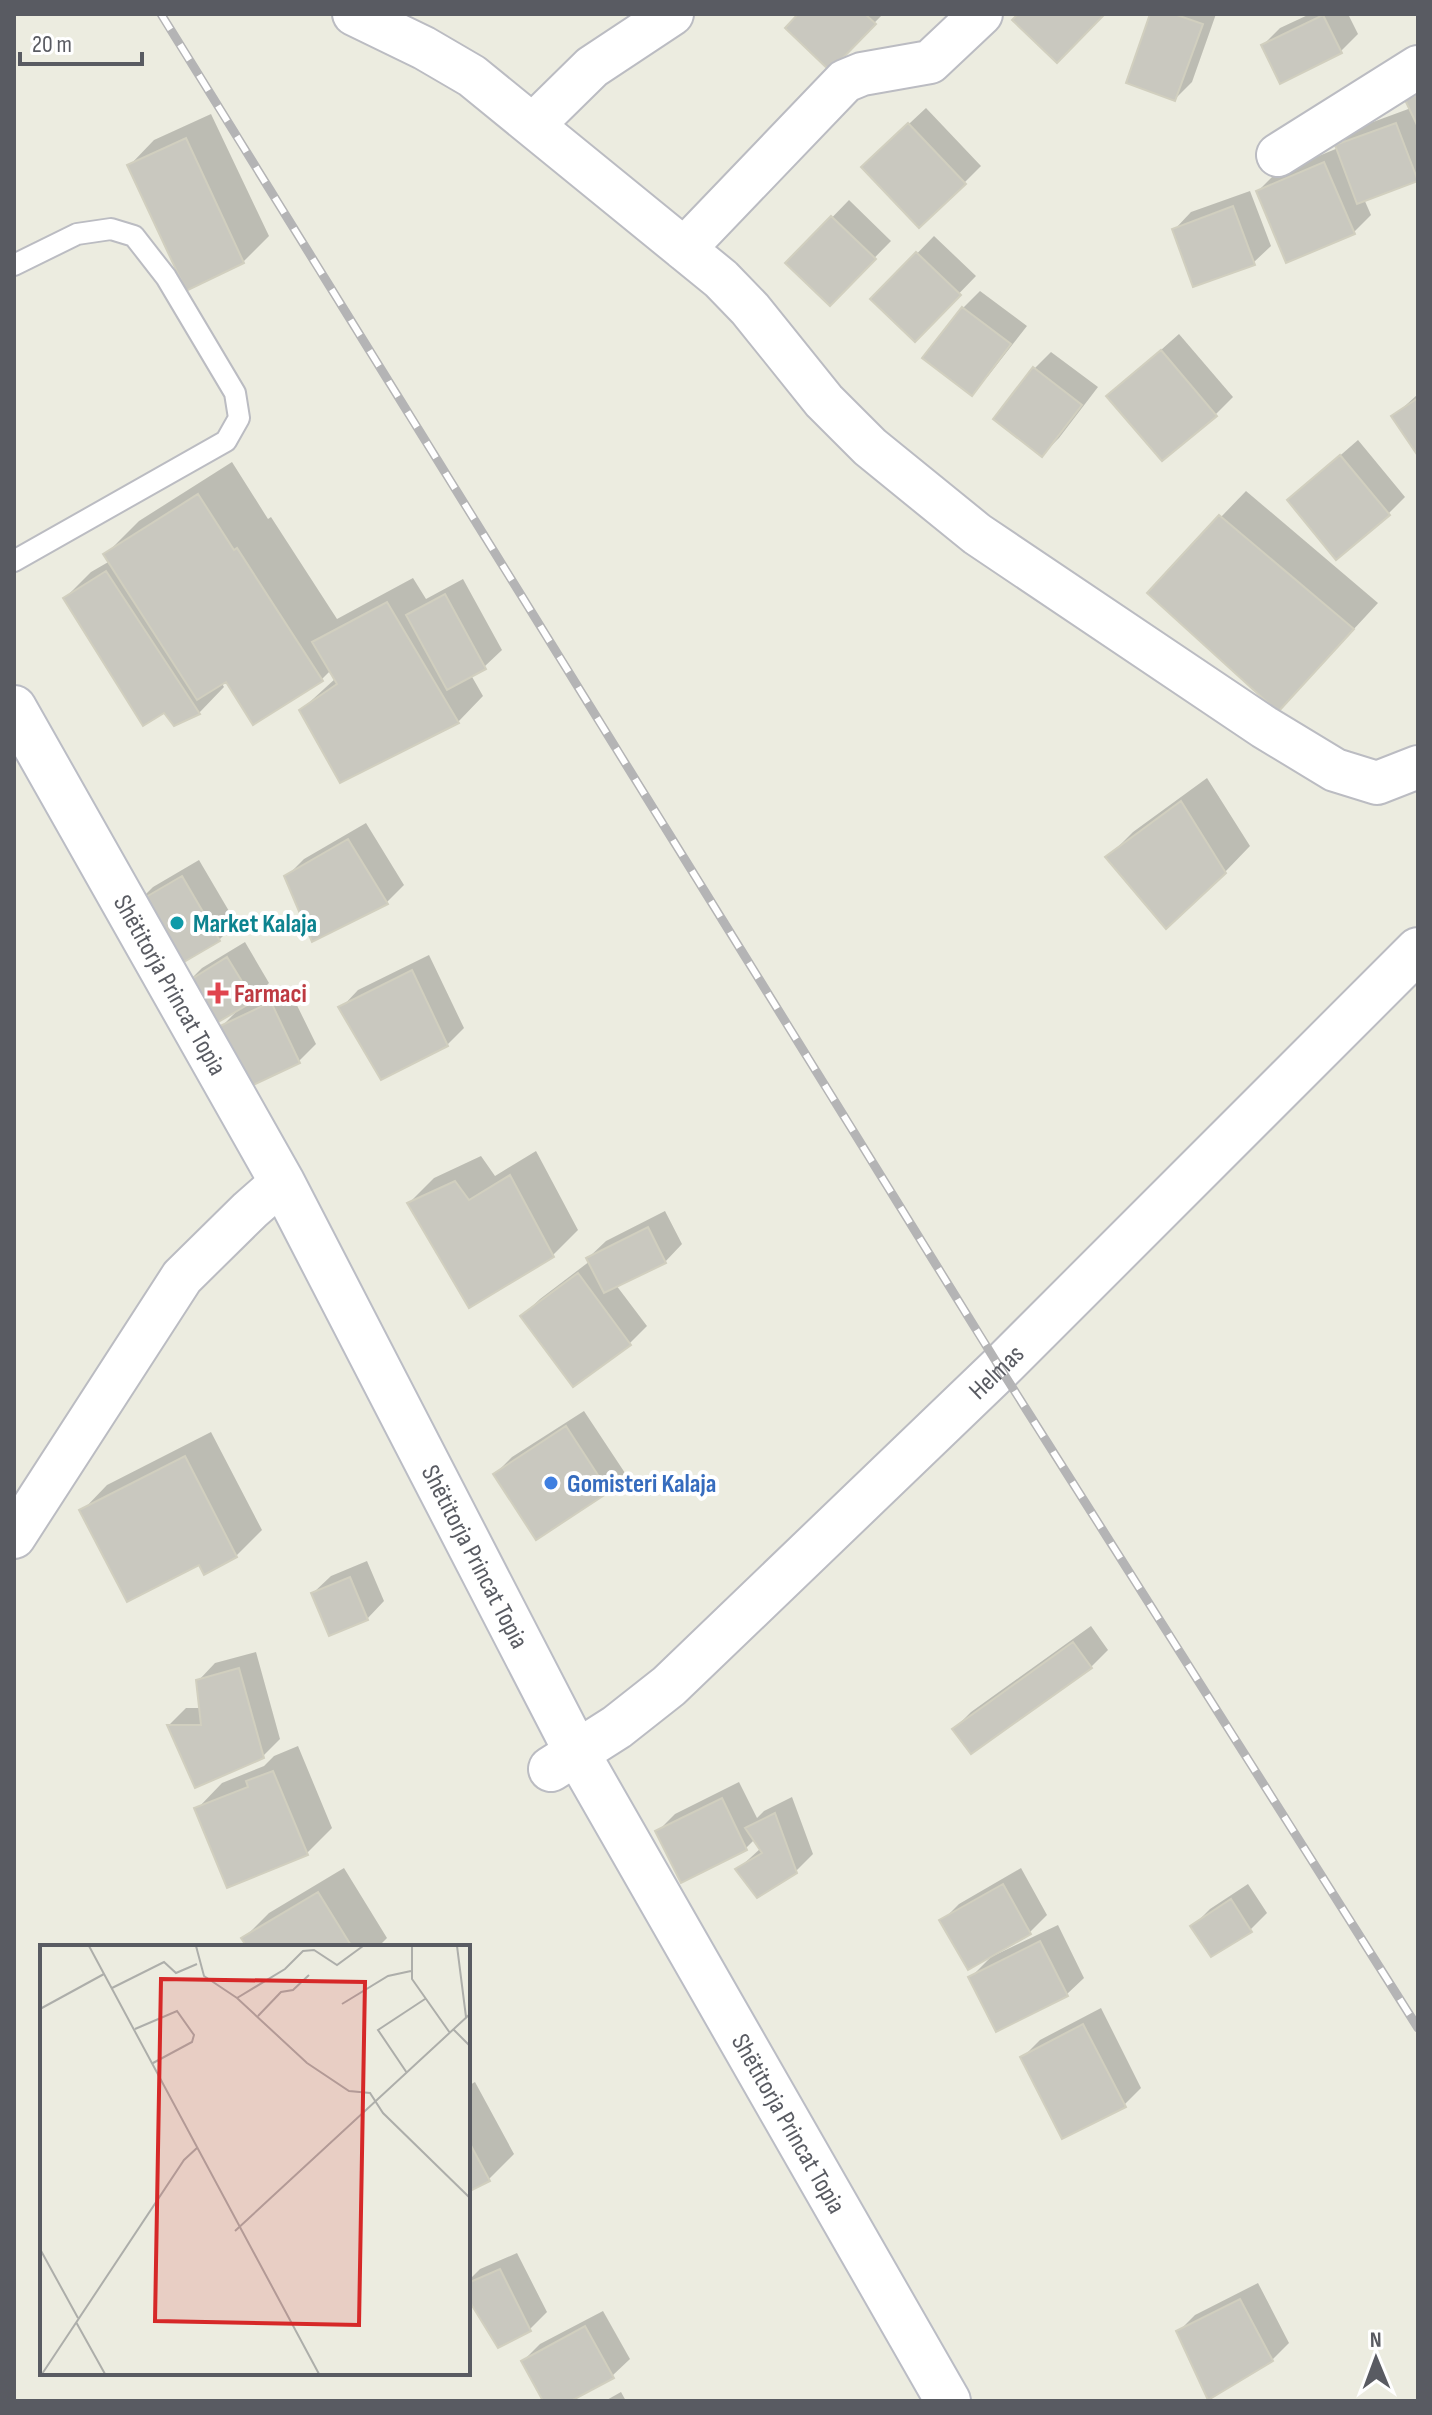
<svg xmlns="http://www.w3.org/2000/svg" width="1432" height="2415" viewBox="0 0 1432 2415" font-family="'Sofia Sans Condensed',sans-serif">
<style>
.shadow{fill:#0003}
.building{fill:#c9c8bf;stroke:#d1cfbf;stroke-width:2}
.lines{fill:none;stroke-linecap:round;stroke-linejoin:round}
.service-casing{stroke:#bbbcc2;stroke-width:24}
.minor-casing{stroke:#bbbcc2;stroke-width:46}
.tertiary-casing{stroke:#bbbcc2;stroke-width:48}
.secondary-casing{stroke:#bbbdc5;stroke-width:48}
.service{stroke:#fff;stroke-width:20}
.minor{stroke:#fff;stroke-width:42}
.tertiary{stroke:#fff;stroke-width:44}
.secondary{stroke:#fff;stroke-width:44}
.rail-casing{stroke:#b4b4b5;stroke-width:9}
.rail{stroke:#fff;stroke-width:6;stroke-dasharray:18;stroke-linecap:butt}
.culture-dot{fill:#0f9aa8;stroke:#fff;stroke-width:3}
.health-dot{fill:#e0444e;stroke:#fff;stroke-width:3}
.shop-dot{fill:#3f7fe0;stroke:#fff;stroke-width:3}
.labels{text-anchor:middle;stroke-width:8;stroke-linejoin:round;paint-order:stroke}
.culture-label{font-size:26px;font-weight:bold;fill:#0d838f;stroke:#fff;text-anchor:start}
.street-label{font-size:26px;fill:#595b62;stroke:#fff}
.health-label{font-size:26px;font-weight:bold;fill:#be3a42;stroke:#fff;text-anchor:start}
.shop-label{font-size:26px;font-weight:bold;fill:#366cbe;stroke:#fff;text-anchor:start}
.inset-road{fill:none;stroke:#adaeaa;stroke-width:2}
.view{fill:#d62828;fill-opacity:0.15;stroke:#d62828;stroke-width:4}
.inset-edge{fill:none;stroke:#595b62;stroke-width:4}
</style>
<rect width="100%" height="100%" fill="#ecece0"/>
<path class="shadow" d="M 801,14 L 883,14 L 830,68 Z
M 1152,14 L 1216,14 L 1192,82 L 1175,99 Z
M 1310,14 L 1348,14 L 1358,34 L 1341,51 L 1263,45 L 1280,28 Z
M 1418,90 L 1418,178 L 1364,199 L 1371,215 L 1354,232 L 1258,191 L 1275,174 L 1338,148 L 1354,129 L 1411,108 L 1408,101 Z
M 926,108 L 981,166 L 964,183 L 881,150 Z
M 211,114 L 269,236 L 243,262 L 129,166 L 154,140 Z
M 1250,191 L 1271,246 L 1253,263 L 1174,230 L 1191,212 Z
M 849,200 L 891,241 L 830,303 L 788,263 Z
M 934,236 L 976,276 L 915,339 L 873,299 Z
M 980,291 L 1027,326 L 988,376 L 971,393 L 925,358 L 963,308 Z
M 1179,334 L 1233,397 L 1216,414 L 1109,396 Z
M 1051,352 L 1098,387 L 1059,438 L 1042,455 L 1034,369 Z
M 1418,394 L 1418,452 L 1394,416 Z
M 1358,440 L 1405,497 L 1388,514 L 1289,500 Z
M 232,462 L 268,519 L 271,517 L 337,619 L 413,578 L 426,599 L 463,579 L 502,650 L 484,667 L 471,675 L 483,696 L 458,722 L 301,710 L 336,678 L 331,670 L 321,680 L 226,679 L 221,682 L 224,687 L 199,713 L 65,598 L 91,572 L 110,561 L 106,554 L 139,521 Z
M 1246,491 L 1378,603 L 1303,684 L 1221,517 Z
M 1207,778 L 1250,846 L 1225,872 L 1108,857 L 1133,832 Z
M 366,823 L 404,885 L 387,902 L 287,876 L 304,859 Z
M 199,860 L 236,923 L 219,940 L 136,904 L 153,887 Z
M 245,942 L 269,983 L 246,1006 L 288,987 L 316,1044 L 299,1061 L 220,1028 L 238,1010 L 185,985 L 202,968 Z
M 429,955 L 464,1028 L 447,1045 L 341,1008 L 358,990 Z
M 536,1151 L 578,1230 L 553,1255 L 409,1203 L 434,1178 L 481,1156 L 495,1176 Z
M 665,1211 L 682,1244 L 665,1262 L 616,1285 L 647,1326 L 630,1343 L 573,1384 L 522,1316 L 540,1299 L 590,1261 L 588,1258 L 606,1241 Z
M 584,1411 L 625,1473 L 608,1490 L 537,1537 L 495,1474 L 512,1457 Z
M 211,1432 L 262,1530 L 236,1556 L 200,1563 L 82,1511 L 107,1485 Z
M 367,1561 L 384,1601 L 367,1619 L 313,1593 L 331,1576 Z
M 1091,1626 L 1108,1650 L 1091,1667 L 954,1729 L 971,1712 Z
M 256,1652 L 280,1739 L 263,1756 L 169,1725 L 186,1708 L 201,1708 L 198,1681 L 215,1663 Z
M 298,1746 L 332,1828 L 306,1854 L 197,1809 L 222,1783 L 264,1766 L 274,1756 Z
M 739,1782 L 757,1818 L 764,1811 L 792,1797 L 813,1854 L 795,1872 L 738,1869 L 761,1848 L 755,1839 L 746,1848 L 658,1831 L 675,1814 Z
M 344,1868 L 387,1938 L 378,1947 L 249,1947 L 244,1938 L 269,1913 Z
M 1021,1868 L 1047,1915 L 1030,1932 L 968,1967 L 942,1921 L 959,1904 Z
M 1248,1884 L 1267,1913 L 1250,1930 L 1193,1926 L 1210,1909 Z
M 1058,1925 L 1084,1978 L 1066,1995 L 971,1977 L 991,1957 Z
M 1101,2008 L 1141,2088 L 1124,2105 L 1023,2057 L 1040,2040 Z
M 475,2082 L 514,2154 L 489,2179 L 468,2190 L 468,2086 Z
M 517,2253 L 547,2312 L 530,2329 L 468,2295 L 468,2281 L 480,2269 Z
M 1258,2283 L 1289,2343 L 1272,2360 L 1178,2332 L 1195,2315 Z
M 603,2311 L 630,2359 L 612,2376 L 567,2401 L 545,2401 L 523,2361 L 540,2344 Z
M 621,2392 L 626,2401 L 605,2401 Z"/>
<path class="building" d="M 798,14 L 865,14 L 876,24 L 830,71 L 785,28 Z
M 1018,14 L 1100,14 L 1103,16 L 1057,63 L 1012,20 Z
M 1150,14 L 1174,14 L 1203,24 L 1175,101 L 1126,83 Z
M 1323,15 L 1342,53 L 1280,84 L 1261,45 Z
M 1418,94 L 1418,127 L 1405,100 Z
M 908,123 L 966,184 L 919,228 L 861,167 Z
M 1396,123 L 1418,181 L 1357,204 L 1335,145 Z
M 186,138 L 244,263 L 186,291 L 127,165 Z
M 1324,162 L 1355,234 L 1286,263 L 1256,191 Z
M 1233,206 L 1255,265 L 1193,287 L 1172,229 Z
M 831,216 L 876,259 L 830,306 L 785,263 Z
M 916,252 L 961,295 L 915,342 L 870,299 Z
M 962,307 L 1011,344 L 972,396 L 922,358 Z
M 1161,350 L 1217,416 L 1162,461 L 1106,396 Z
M 1033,367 L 1082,405 L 1042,457 L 993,419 Z
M 1418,398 L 1418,456 L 1391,416 Z
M 1340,455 L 1390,515 L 1336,560 L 1287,500 Z
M 198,494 L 234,550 L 237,548 L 323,681 L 253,725 L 226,682 L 197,700 L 103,554 Z
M 1219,515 L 1354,629 L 1278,712 L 1147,593 Z
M 106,571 L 200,714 L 174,726 L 164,713 L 143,726 L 63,598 Z
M 445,594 L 486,669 L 447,690 L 406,615 Z
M 387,602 L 459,723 L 340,783 L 299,710 L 337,684 L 312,642 Z
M 1181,801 L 1226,873 L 1166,929 L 1105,857 Z
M 348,839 L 388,904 L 312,942 L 284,876 Z
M 182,876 L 220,941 L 172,969 L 134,904 Z
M 227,957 L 254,1001 L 208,1028 L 182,985 Z
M 412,970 L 448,1046 L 381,1080 L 338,1007 Z
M 271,1002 L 300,1063 L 247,1088 L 218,1027 Z
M 510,1175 L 554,1257 L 469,1308 L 407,1203 L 455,1181 L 469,1200 Z
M 648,1227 L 666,1263 L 604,1293 L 586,1258 Z
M 578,1273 L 631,1345 L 573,1387 L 520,1316 Z
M 566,1426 L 609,1492 L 536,1540 L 493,1474 Z
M 185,1456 L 237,1557 L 204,1575 L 199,1565 L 127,1602 L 79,1510 Z
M 350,1577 L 368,1620 L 329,1636 L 311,1593 Z
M 1073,1642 L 1092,1668 L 971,1754 L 952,1729 Z
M 239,1668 L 264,1758 L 195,1788 L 167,1725 L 201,1725 L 196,1680 Z
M 273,1771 L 308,1855 L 227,1888 L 194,1808 L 248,1787 L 246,1781 Z
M 722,1798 L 747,1850 L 681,1883 L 655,1831 Z
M 775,1813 L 797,1873 L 757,1898 L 735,1869 L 762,1853 L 745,1828 Z
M 1003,1884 L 1031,1934 L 968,1970 L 939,1920 Z
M 318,1892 L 352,1947 L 247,1947 L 241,1938 Z
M 1231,1899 L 1252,1932 L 1211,1957 L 1190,1926 Z
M 1040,1941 L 1068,1996 L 996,2032 L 968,1977 Z
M 1083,2024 L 1126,2107 L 1062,2139 L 1020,2057 Z
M 468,2140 L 490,2181 L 468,2192 Z
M 500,2269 L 531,2331 L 498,2348 L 468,2299 L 468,2283 Z
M 1240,2299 L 1273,2361 L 1208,2400 L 1176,2331 Z
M 585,2326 L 614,2378 L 571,2401 L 543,2401 L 521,2361 Z"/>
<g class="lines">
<defs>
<path id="service" d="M 14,265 L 77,234 L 111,229 L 134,236 L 166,277 L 235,393 L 239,418 L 226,441 L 14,561"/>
<path id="minor" d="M 354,14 L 424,48 L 472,76 L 721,279 L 750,309 L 824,401 L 870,447 L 977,534 L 1264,727 L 1335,770 L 1377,783 L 1418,767
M 533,125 L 592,67 L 672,14
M 1278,155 L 1418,67
M 684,249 L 845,81 L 862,74 L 930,62 L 981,14
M 14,1537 L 182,1277 L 250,1210 L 282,1182"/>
<g id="tertiary">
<path id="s1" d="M 551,1769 L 617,1727 L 669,1686 L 1000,1368 L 1418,950"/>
</g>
<g id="secondary">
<path id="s2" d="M 14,708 L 282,1182 L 577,1753 L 948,2401"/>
</g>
</defs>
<use href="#service" class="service-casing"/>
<use href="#minor" class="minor-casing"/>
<use href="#tertiary" class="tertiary-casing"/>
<use href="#secondary" class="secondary-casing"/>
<use href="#service" class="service"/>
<use href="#minor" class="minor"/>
<use href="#tertiary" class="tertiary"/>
<use href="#secondary" class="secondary"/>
<defs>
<path id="rail" d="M 161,14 L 1000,1368 L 1418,2028"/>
</defs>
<use href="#rail" class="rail-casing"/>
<use href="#rail" class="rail"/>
</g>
<circle class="culture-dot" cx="177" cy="923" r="8"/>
<path class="health-dot" d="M214 981h8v8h8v8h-8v8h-8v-8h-8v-8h8z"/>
<circle class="shop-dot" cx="551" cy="1483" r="8"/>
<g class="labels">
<g class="culture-label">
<text x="193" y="932">Market Kalaja</text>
</g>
<g class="street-label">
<text dy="9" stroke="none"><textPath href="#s2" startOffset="318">Shëtitorja Princat Topia</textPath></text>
<text dy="9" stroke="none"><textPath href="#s1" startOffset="598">Helmas</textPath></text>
<text dy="9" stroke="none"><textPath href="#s2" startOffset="966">Shëtitorja Princat Topia</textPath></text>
<text dy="9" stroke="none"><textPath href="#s2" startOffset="1614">Shëtitorja Princat Topia</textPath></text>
</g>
<g class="health-label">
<text x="234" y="1002">Farmaci</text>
</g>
<g class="shop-label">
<text x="567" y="1492">Gomisteri Kalaja</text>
</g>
</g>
<g transform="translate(40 1945)">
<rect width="430" height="430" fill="#ecece0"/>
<path class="inset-road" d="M 49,1 L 279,429M 156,1 L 164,31 L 197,53 L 267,118 L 309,146 L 330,148 L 343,168 L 430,253M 372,1 L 372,34 L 410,88M 417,1 L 426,72M 72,43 L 124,17 L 136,28 L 157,19M 197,53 L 245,24 L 263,6 L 274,5 L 297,20 L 323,1M 302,59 L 348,31 L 371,26M 0,64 L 64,29M 218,71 L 241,47 L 253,45 L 269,30M 95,84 L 137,66 L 154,90 L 152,97 L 113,118M 413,84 L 430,101M 367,128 L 338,85 L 385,54M 195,286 L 430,69M 0,304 L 38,373M 36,377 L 65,429M 2,429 L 144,215 L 158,202"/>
<path class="view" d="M 121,34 L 325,37 L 319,380 L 115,376 Z"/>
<rect width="430" height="430" class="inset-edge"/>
</g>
<rect width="1432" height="2415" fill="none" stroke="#595b62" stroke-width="32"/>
<g transform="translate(1376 2359) rotate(359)" stroke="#ffffff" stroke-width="6" paint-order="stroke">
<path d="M0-6L14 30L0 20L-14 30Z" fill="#595b62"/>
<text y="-12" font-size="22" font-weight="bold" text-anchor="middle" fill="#595b62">N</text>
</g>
<path d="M20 52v12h122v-12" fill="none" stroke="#595b62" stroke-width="4"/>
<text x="32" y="52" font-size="24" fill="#595b62" stroke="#ffffff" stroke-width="6" paint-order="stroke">20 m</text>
</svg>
